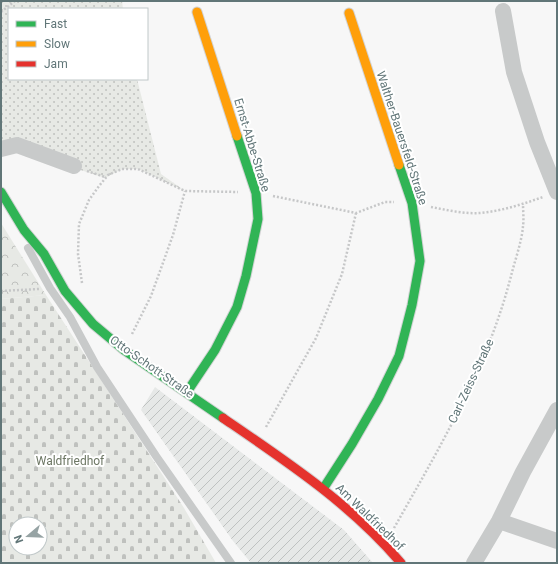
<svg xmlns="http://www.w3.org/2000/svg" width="558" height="564" viewBox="0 0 558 564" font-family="Roboto,sans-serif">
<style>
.industrial{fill:url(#industrial-furrows)}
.grass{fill:url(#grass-dots)}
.forest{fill:url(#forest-crowns)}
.cemetery{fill:url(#cemetery-stones);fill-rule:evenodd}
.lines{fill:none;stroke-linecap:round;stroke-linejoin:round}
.fast-casing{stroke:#d2d3d4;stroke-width:11}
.slow-casing{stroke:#d2d3d4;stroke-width:11}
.jam-casing{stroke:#d2d3d4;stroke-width:11}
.path{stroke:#c6c7c8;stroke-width:2.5;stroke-dasharray:2 2;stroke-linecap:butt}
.lane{stroke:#c8caca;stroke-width:8}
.street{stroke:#c8caca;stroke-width:16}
.fast{stroke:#30b455;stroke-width:9}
.slow{stroke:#ff9f0a;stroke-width:9}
.jam{stroke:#e5322d;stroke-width:9}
.labels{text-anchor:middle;stroke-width:4;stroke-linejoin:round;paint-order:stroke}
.street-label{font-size:12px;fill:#617678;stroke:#fff}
.park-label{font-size:12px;fill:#6d7764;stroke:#fff}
</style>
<defs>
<pattern id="industrial-furrows" width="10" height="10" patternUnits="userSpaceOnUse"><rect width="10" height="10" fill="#e6e8e7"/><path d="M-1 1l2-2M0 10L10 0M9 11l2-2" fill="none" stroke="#bec1c0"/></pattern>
<pattern id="grass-dots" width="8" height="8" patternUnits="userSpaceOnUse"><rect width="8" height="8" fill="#e7e9e5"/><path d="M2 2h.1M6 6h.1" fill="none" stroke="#bfc1be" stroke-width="1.8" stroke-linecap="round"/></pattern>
<pattern id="forest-crowns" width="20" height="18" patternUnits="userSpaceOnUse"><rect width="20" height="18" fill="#e7e9e5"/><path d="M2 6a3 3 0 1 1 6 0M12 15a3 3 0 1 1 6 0" fill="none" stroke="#bfc1be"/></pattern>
<pattern id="cemetery-stones" width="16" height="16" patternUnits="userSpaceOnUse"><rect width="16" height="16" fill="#e7e9e5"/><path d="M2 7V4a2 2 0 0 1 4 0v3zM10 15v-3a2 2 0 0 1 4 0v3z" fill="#bfc1be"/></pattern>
</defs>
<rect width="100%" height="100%" fill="#f7f7f7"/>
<path class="industrial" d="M 155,387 L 344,530 L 373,563 L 251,563 L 233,541 L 141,410 Z"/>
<path class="grass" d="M 1,1 L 122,1 L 123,9 L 9,9 L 9,79 L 137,79 L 161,174 L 185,191 L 138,169 L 122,169 L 105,178 L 1,144 Z"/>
<path class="forest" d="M 1,223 L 46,295 L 1,299 Z"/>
<path class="cemetery" d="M 46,295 L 184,508 L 216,563 L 1,563 L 1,299 ZM 16,524 L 40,524 L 40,548 L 16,548 Z"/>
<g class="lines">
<defs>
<path id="fast" d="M 1,192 L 24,230 L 44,254 L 65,291 L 93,324 L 124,350 L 223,418
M 187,392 L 215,350 L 237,307 L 246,276 L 258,219 L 256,193 L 237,136
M 323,489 L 352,444 L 378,399 L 399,356 L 412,305 L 420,261 L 412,203 L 399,165"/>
<path id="slow" d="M 197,12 L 237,136
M 349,13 L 399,165"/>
<path id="jam" d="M 223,418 C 286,461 351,504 401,563"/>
</defs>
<use href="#fast" class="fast-casing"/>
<use href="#slow" class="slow-casing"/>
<use href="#jam" class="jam-casing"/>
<path class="path" d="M 1,12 L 15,1
M 87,171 L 105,177
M 273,196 L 356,213 L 385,202 L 394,202
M 431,207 C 447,210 464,214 480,213 C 502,211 523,204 543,197
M 82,283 L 78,254 L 79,224 L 89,200 L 99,186 L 108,175 L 122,169 L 138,169 L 185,191 L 238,192
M 1,291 L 39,289
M 1,325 L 6,325
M 132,334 L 151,296 L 173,235 L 185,191
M 266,427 L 316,338 L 342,274 L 356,213
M 394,528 C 440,447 488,366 511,276 C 515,260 522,241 523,226 C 524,219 523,211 523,204"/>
<path class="lane" d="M 28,248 L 50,288 L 70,317 L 97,367 L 156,456 L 231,563"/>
<path class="street" d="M 503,11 L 514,72 L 537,142 L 557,192
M 1,149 L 17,145 L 74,166
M 499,521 L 557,541
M 474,563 L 499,521 L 523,472 L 557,410"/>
<use href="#fast" class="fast"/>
<use href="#slow" class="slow"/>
<use href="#jam" class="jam"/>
</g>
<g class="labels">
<g class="street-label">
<text transform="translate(402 138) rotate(72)" y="4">Walther-Bauersfeld-Straße</text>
<text transform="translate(252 145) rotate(73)" y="4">Ernst-Abbe-Straße</text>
<text transform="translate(152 367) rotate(35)" y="4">Otto-Schott-Straße</text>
<text transform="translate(471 381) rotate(-65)" y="4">Carl-Zeiss-Straße</text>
<text transform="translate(370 517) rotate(44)" y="4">Am Waldfriedhof</text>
</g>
<g class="park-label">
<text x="70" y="465">Waldfriedhof</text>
</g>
</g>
<rect width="558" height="564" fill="none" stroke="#617678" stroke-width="4"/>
<rect x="8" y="8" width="140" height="72" fill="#ffffff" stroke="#c0c8c9"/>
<rect x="16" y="21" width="20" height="6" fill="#30b455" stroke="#c0c8c9"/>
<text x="44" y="28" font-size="12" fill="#617678">Fast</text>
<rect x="16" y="41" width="20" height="6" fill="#ff9f0a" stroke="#c0c8c9"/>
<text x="44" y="48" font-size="12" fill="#617678">Slow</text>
<rect x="16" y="61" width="20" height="6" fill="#e5322d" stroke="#c0c8c9"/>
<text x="44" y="68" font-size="12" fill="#617678">Jam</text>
<g transform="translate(28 536) rotate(251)"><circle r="19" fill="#ffffff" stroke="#c0c8c9"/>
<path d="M0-3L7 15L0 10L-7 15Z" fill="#96a3a4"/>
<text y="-6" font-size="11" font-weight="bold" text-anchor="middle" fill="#617678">N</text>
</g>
</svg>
